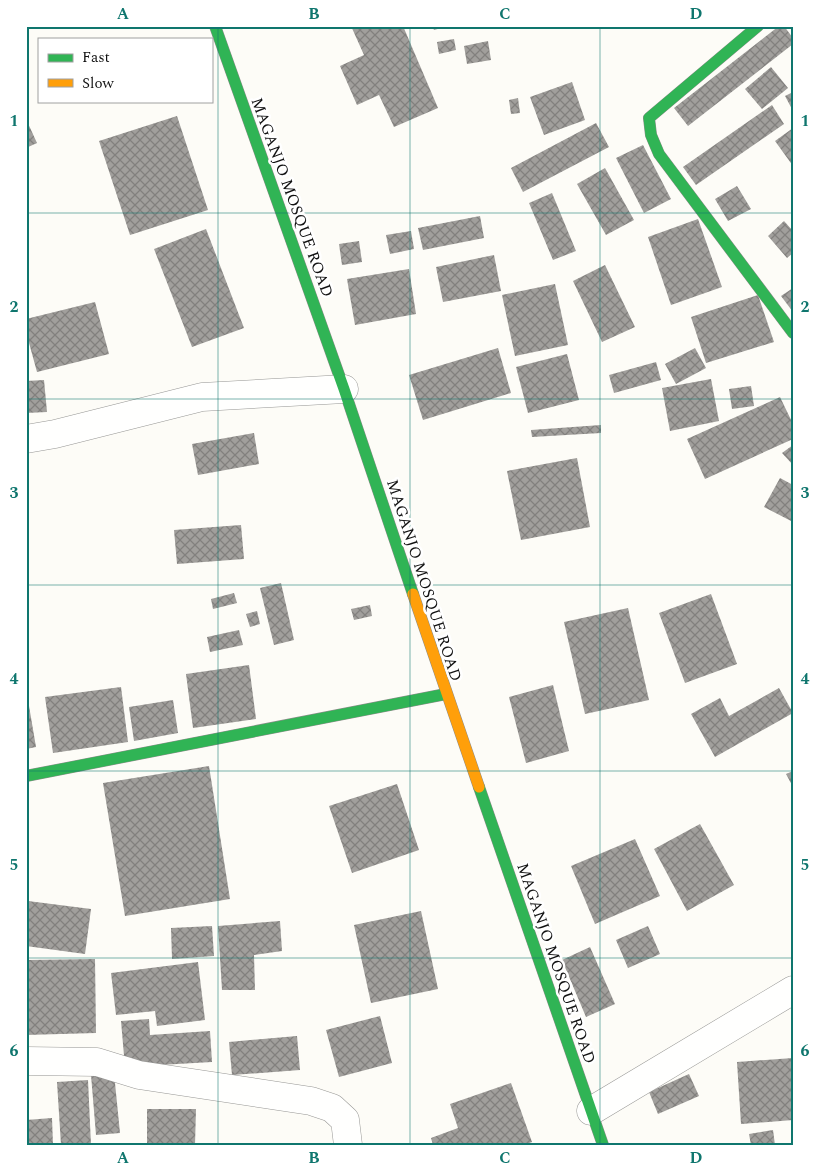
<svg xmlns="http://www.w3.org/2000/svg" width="819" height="1171" viewBox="0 0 819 1171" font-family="Spectral,serif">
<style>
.building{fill:url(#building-cross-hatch)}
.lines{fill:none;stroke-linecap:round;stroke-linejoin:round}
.street-casing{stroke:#979795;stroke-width:29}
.fast-casing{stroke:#8e8d8b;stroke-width:12}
.slow-casing{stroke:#8e8d8b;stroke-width:12}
.street{stroke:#fffffe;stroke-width:28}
.fast{stroke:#30b455;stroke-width:11}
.slow{stroke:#ff9f0a;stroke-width:11}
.grid{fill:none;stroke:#0f766e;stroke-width:1;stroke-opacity:0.55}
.labels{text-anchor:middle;stroke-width:5;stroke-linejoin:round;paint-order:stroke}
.street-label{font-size:16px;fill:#111;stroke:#fff}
.neatline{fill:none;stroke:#0f766e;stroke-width:2}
.grid-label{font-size:16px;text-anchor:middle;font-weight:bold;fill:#0f766e}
</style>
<defs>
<pattern id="building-cross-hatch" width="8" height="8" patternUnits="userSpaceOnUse" patternTransform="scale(1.25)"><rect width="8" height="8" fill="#a19f9c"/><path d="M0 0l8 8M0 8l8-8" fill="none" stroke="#82807e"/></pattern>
</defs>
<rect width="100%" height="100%" fill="#fdfcf7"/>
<path class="building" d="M 351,26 L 403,26 L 438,108 L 394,127 L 379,95 L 357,105 L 340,66 L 364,55 Z
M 432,26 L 445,26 L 445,27 L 434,30 Z
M 779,26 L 784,26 L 793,38 L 793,44 L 688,126 L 674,108 Z
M 454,39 L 456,50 L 439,54 L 437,42 Z
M 488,41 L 491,60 L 467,64 L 464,46 Z
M 771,67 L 788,88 L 762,109 L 745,89 Z
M 572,82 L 585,120 L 544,135 L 530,97 Z
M 793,92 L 793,111 L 785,96 Z
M 518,98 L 520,113 L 511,114 L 509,100 Z
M 772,105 L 784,124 L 696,185 L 683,167 Z
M 177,116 L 208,210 L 130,235 L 99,141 Z
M 26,119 L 37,143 L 26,148 Z
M 596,123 L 609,147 L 523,192 L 511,168 Z
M 793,128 L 793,166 L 775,141 Z
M 643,145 L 671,199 L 644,213 L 616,158 Z
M 605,168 L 634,220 L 606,235 L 577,184 Z
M 737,186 L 751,209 L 728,221 L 715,199 Z
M 552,193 L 576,251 L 553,260 L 529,203 Z
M 480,216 L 484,238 L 423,250 L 418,228 Z
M 698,219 L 722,287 L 671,305 L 648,237 Z
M 784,221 L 793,231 L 793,253 L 787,258 L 768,236 Z
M 206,229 L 244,328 L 192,347 L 154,249 Z
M 411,231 L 414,249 L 390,254 L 386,235 Z
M 359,241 L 362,262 L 342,265 L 339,244 Z
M 494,255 L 501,291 L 443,302 L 436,267 Z
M 605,265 L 635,327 L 602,342 L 573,281 Z
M 409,269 L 416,314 L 355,325 L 347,279 Z
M 555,284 L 568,345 L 515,356 L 502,295 Z
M 793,288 L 793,312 L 781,296 Z
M 758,295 L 774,342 L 706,363 L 691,317 Z
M 95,302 L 109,354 L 37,372 L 26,332 L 26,319 Z
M 498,348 L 511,393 L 423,420 L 409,375 Z
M 695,348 L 706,368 L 676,384 L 665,364 Z
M 567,354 L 579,400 L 528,413 L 516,367 Z
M 656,362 L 661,380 L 614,393 L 609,375 Z
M 711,379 L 719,421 L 670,431 L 662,388 Z
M 44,380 L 47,412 L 26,413 L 26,381 Z
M 751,386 L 754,406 L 732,409 L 729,389 Z
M 780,397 L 793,424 L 793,439 L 705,479 L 687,439 Z
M 601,425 L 601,433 L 532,437 L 531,430 Z
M 254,433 L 259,464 L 198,475 L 192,444 Z
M 793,445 L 793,465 L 782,453 Z
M 577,458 L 590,527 L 521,540 L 507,471 Z
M 780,478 L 793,485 L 793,522 L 764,507 Z
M 241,525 L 244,559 L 177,564 L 174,530 Z
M 281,583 L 294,640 L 274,645 L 260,588 Z
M 234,593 L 237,603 L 213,609 L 211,599 Z
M 711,594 L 737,664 L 685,683 L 659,613 Z
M 370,605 L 372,616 L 354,620 L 351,609 Z
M 628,608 L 649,700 L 585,714 L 564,622 Z
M 257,611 L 260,624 L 250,627 L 246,614 Z
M 239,630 L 243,645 L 210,652 L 207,637 Z
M 249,665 L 256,719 L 193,728 L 186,674 Z
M 553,685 L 569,751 L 526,763 L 509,697 Z
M 121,687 L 128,742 L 53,753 L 45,697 Z
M 779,688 L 793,713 L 715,757 L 691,714 L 720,698 L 729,716 Z
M 26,700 L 28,700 L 36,747 L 26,749 Z
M 173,700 L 178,733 L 134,741 L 129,707 Z
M 209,766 L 230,899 L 125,916 L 103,783 Z
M 793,771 L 793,787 L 786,774 Z
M 397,784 L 419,850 L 352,873 L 329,806 Z
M 700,824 L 734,885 L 687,911 L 654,849 Z
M 635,839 L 660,896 L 595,924 L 571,866 Z
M 28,901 L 91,909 L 85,954 L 26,946 Z
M 421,911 L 438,989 L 371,1003 L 354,925 Z
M 280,921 L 282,951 L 254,955 L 255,990 L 222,990 L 218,926 Z
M 212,926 L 214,956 L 172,959 L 171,928 Z
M 648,926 L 660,954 L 628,968 L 616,940 Z
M 590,947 L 615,1004 L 586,1017 L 562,960 Z
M 95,959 L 96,1033 L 26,1035 L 26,960 Z
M 198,962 L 205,1020 L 157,1026 L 155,1011 L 116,1015 L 111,973 Z
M 380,1016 L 392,1063 L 339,1077 L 326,1030 Z
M 149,1019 L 150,1035 L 210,1031 L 212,1062 L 125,1067 L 121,1021 Z
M 297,1036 L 300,1070 L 232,1075 L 229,1042 Z
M 793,1058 L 793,1120 L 741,1124 L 737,1062 Z
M 114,1073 L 120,1133 L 96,1135 L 91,1075 Z
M 689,1074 L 699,1096 L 658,1114 L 649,1092 Z
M 88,1080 L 91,1145 L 61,1145 L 57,1082 Z
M 511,1083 L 532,1142 L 524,1145 L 433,1145 L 431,1138 L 458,1128 L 450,1104 Z
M 147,1109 L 196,1109 L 195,1145 L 147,1145 Z
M 52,1118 L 53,1145 L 26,1145 L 26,1120 Z
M 773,1130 L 775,1145 L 751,1145 L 749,1134 Z"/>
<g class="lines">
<defs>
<path id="street" d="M 26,439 L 55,434 L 202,397 L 344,389
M 26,1061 L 97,1062 L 139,1075 L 311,1101 L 332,1108 L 345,1120 L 348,1145
M 591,1111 L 793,990"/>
<path id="fast" d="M 215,26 L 344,389 L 413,594
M 758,26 L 649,118 L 651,135 L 659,154 L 793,333
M 26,776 L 446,694
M 479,787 L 603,1145"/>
<path id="slow" d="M 413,594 L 479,787"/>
</defs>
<use href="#street" class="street-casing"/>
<use href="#fast" class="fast-casing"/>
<use href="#slow" class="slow-casing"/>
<use href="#street" class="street"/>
<use href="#fast" class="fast"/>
<use href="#slow" class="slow"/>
</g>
<path class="grid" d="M 218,26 L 218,1145M 410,26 L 410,1145M 600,26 L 600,1145M 26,213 L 793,213M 26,399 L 793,399M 26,585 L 793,585M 26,771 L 793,771M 26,958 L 793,958"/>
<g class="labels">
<g class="street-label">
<text transform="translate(293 197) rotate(70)" y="6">MAGANJO MOSQUE ROAD</text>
<text transform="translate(425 580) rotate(72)" y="6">MAGANJO MOSQUE ROAD</text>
<text transform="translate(557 963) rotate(71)" y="6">MAGANJO MOSQUE ROAD</text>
</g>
</g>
<rect width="819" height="1171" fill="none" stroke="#ffffff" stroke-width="55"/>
<rect x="38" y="38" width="175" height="65" fill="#ffffff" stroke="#a0a0a0"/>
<rect x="48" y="54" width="25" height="8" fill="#30b455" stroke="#a0a0a0"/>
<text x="82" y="62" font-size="15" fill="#111111">Fast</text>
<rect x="48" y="79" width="25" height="8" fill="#ff9f0a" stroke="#a0a0a0"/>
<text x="82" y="88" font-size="15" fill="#111111">Slow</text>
<rect x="28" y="28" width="764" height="1116" class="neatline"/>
<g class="grid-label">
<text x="123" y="19">A</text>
<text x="314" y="19">B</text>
<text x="505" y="19">C</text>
<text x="696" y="19">D</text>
<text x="14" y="126">1</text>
<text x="805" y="126">1</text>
<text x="14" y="312">2</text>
<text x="805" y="312">2</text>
<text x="14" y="498">3</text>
<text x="805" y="498">3</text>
<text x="14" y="684">4</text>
<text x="805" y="684">4</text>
<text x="14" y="870">5</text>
<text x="805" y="870">5</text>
<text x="14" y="1056">6</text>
<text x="805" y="1056">6</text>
<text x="123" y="1163">A</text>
<text x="314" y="1163">B</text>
<text x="505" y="1163">C</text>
<text x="696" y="1163">D</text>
</g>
</svg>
